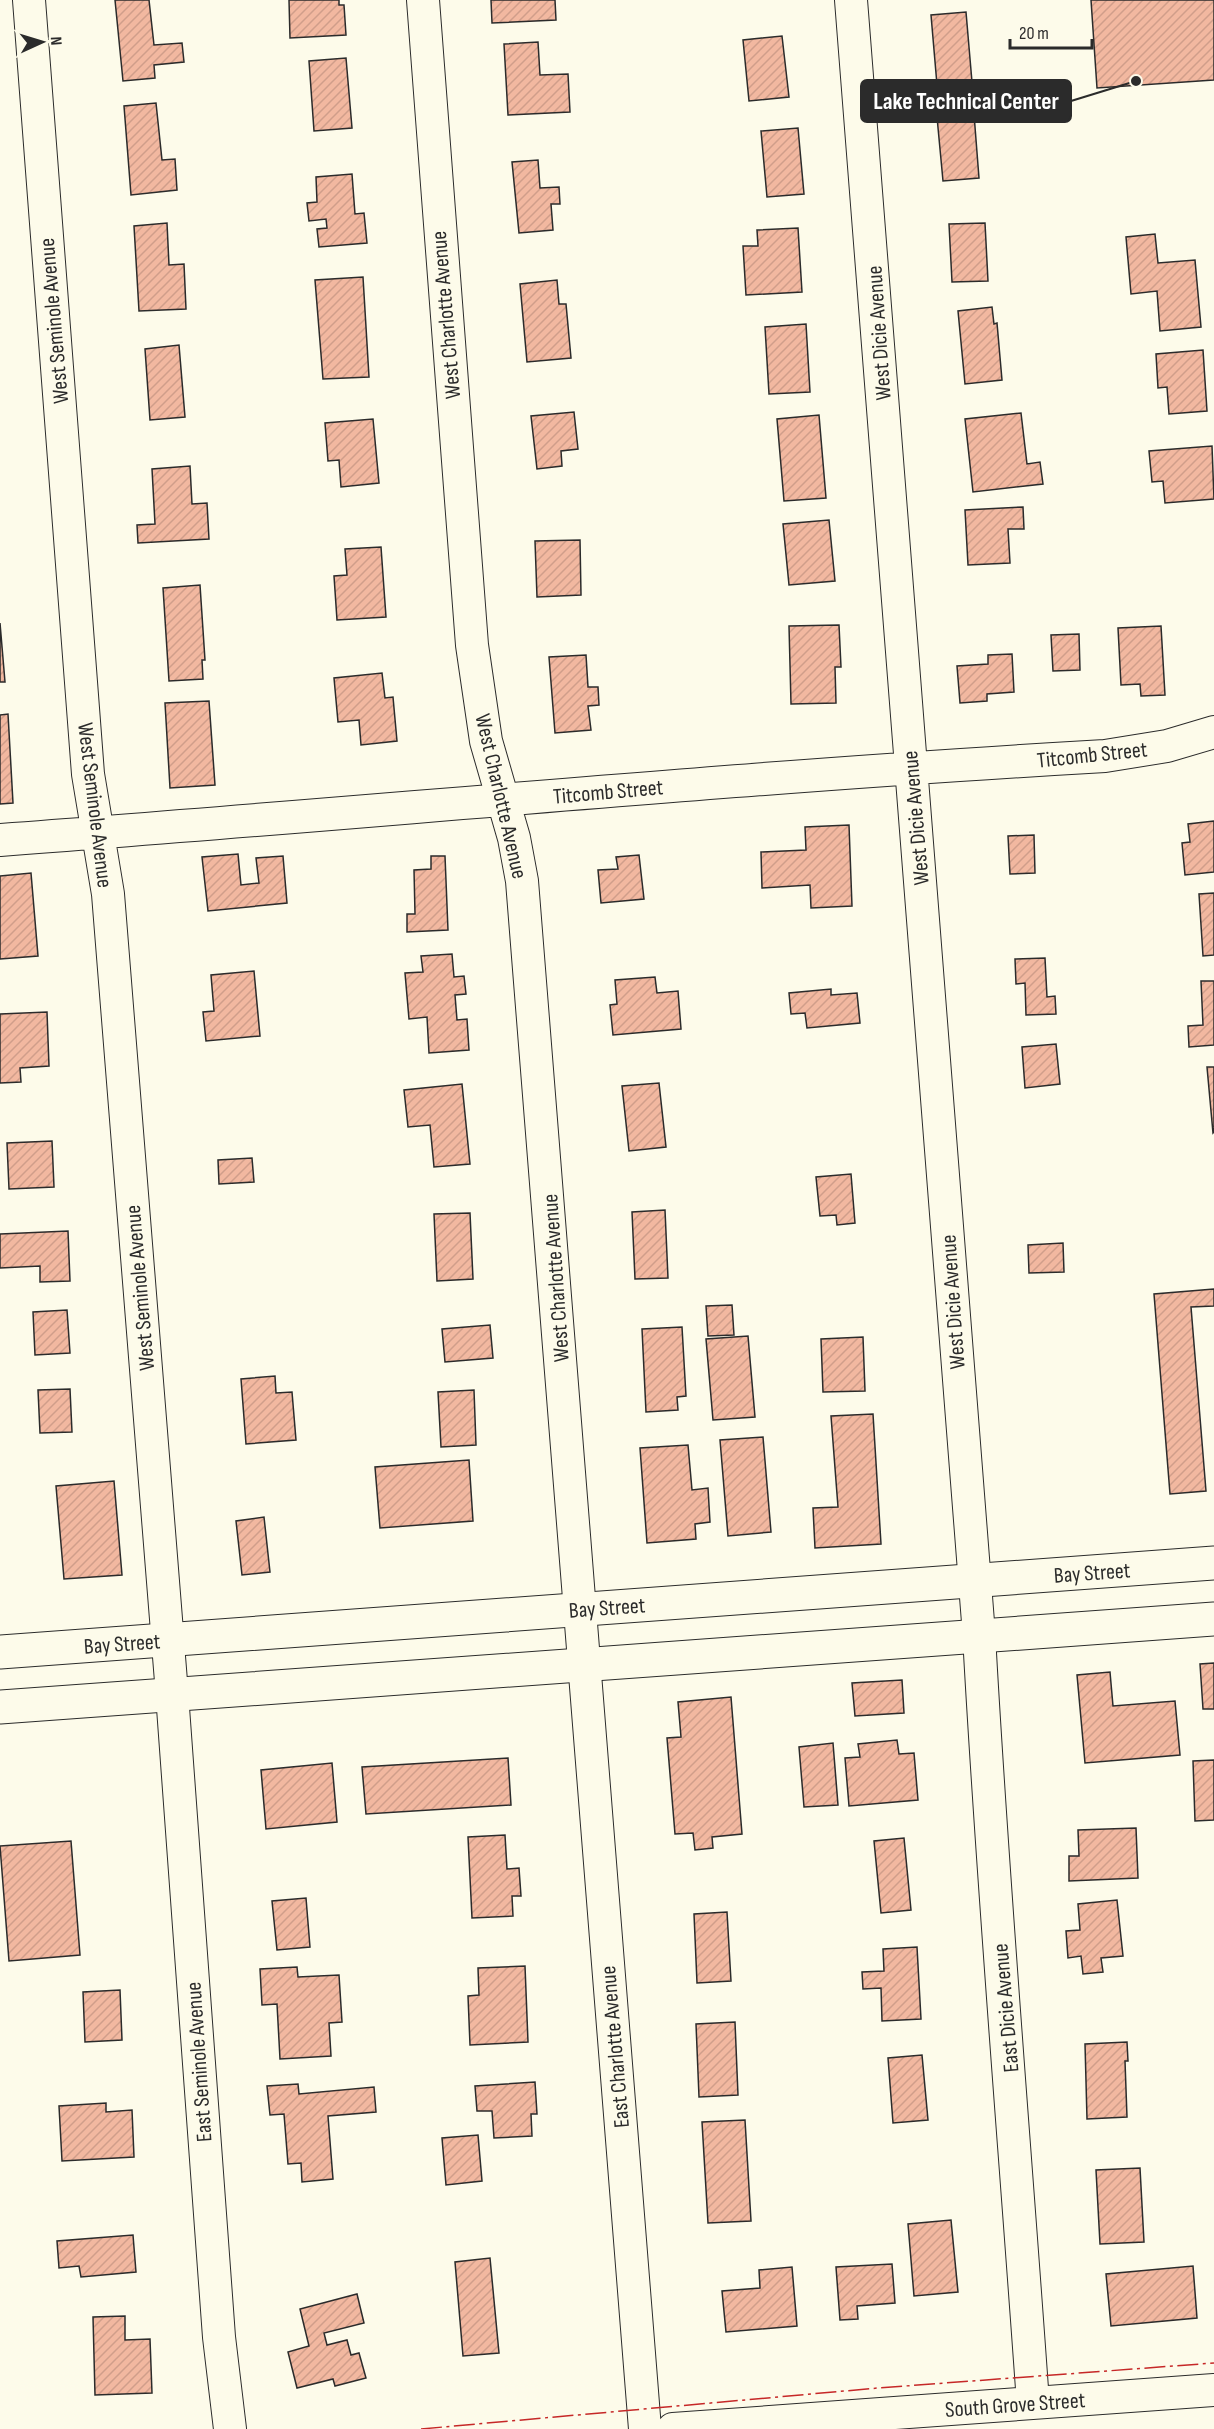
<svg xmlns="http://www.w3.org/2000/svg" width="1214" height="2429" viewBox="0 0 1214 2429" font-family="'Sofia Sans Condensed',sans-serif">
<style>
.building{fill:url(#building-hatch);stroke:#2b2b2b;stroke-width:1.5}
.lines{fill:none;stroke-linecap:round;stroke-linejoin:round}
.minor-casing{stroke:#2b2b2b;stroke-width:34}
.major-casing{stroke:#2b2b2b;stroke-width:35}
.minor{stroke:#fdfbea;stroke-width:32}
.major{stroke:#fdfbea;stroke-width:33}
.power{stroke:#c62828;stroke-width:1.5;stroke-dasharray:21 4.5 3 4.5;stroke-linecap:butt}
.labels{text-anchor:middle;stroke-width:4.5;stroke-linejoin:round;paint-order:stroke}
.street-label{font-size:22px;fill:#2b2b2b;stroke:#fdfbea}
.leader{fill:none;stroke:#2b2b2b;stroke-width:2}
.callout-dot{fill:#2b2b2b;stroke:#fdfbea;stroke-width:2}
.callout{fill:#2b2b2b;stroke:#2b2b2b;stroke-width:2}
.callout-label{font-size:24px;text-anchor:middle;font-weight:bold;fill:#fff}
</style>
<defs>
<pattern id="building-hatch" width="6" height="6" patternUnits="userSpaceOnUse" patternTransform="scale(1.5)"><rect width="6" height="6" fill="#f2b8a0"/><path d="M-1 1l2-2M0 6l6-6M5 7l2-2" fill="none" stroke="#d09e8a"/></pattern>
</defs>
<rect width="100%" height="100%" fill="#fdfbea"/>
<path class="building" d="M 115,0 L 149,0 L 154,45 L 182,43 L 184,62 L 154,65 L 155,78 L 123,81 Z
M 289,0 L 339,0 L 339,5 L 344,5 L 346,35 L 290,38 Z
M 491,0 L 555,0 L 556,20 L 492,23 Z
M 1091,0 L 1214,0 L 1214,80 L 1097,88 Z
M 966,12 L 972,82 L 937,85 L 931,15 Z
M 782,36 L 789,97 L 749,101 L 743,40 Z
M 538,42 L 540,75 L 568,74 L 570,112 L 508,115 L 504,44 Z
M 346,58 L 352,128 L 314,131 L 309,61 Z
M 156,103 L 162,160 L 175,159 L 177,190 L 131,195 L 124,106 Z
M 974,114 L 979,178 L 943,181 L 937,117 Z
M 798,128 L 804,194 L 767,197 L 761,131 Z
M 538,160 L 540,188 L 559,187 L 560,204 L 551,204 L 553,230 L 519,233 L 512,162 Z
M 352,174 L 355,214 L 364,213 L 367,243 L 319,247 L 317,229 L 327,228 L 326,219 L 309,221 L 307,203 L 317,202 L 316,177 Z
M 167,223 L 169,265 L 184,264 L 186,309 L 139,311 L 134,226 Z
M 985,223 L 988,281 L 952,282 L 949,224 Z
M 798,228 L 802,292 L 746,295 L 743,246 L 758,246 L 757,230 Z
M 1155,234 L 1158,263 L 1195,260 L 1201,327 L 1160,331 L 1157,291 L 1131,294 L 1126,237 Z
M 363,277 L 369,377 L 323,379 L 315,280 Z
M 557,280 L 559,304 L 566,304 L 571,358 L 527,362 L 520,284 Z
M 992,307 L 994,324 L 997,323 L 1002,380 L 965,384 L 958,311 Z
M 806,324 L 810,392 L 769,394 L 765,327 Z
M 179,345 L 185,417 L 150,420 L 145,349 Z
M 1203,350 L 1207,411 L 1169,414 L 1167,387 L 1158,388 L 1156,354 Z
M 574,412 L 578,449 L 561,451 L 562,466 L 537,469 L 531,416 Z
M 1021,413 L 1027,464 L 1040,462 L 1043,484 L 973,492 L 965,419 Z
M 819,415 L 826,498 L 784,501 L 777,419 Z
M 373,419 L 379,483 L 341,487 L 339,460 L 328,461 L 325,423 Z
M 1212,446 L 1214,499 L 1165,503 L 1163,481 L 1152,482 L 1149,451 Z
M 190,466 L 192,504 L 207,503 L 209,539 L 138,543 L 137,525 L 155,524 L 152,469 Z
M 1023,507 L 1024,529 L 1008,529 L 1010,563 L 968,565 L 965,510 Z
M 829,520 L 835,581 L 789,585 L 783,524 Z
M 580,540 L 581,595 L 537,597 L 535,541 Z
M 381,547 L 386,617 L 337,620 L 334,576 L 347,575 L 345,549 Z
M 200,585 L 205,660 L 202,660 L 203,679 L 169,681 L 163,588 Z
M 0,623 L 5,682 L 0,682 Z
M 839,625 L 841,667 L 835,667 L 836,703 L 791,704 L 789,626 Z
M 1161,626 L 1165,695 L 1141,696 L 1140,684 L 1121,685 L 1118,628 Z
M 1079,634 L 1080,670 L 1053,671 L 1051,635 Z
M 1012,654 L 1014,692 L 987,694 L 987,701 L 960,703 L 957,666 L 988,664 L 988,655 Z
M 586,655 L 588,687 L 598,687 L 599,705 L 588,706 L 591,730 L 555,733 L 549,657 Z
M 382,673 L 385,698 L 393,697 L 397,741 L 361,745 L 359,720 L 338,722 L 334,678 Z
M 209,701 L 215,785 L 170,788 L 165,703 Z
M 8,714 L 13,803 L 0,804 L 0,715 Z
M 1214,821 L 1214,872 L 1185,875 L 1182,843 L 1190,842 L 1188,824 Z
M 849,825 L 852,906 L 811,908 L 810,885 L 762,888 L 761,852 L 806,850 L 805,827 Z
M 1034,835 L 1035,873 L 1010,874 L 1008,836 Z
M 238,854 L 241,885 L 259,883 L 256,858 L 283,856 L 287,903 L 208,911 L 202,857 Z
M 639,855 L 644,899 L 601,903 L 598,870 L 618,869 L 616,857 Z
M 431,856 L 445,856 L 448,930 L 407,932 L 407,914 L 415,914 L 414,870 L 431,869 Z
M 31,873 L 38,956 L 0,959 L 0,876 Z
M 1214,893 L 1214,955 L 1203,956 L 1199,894 Z
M 452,954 L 454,977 L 464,976 L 466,994 L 455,995 L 457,1020 L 467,1019 L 469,1050 L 429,1053 L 427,1017 L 409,1019 L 405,973 L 423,972 L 421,956 Z
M 1045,958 L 1047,997 L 1055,996 L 1056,1014 L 1026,1015 L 1025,983 L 1016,984 L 1015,959 Z
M 254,971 L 260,1036 L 206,1041 L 203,1012 L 214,1011 L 211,975 Z
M 655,977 L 657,993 L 678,991 L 681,1029 L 613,1035 L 610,1005 L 617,1004 L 615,980 Z
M 1201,981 L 1214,981 L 1214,1045 L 1189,1047 L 1188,1026 L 1203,1025 Z
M 831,989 L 831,995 L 857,993 L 860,1023 L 807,1028 L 805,1013 L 791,1014 L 789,993 Z
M 47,1012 L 49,1066 L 20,1068 L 21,1082 L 0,1083 L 0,1014 Z
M 1056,1044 L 1060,1084 L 1025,1088 L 1022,1047 Z
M 1207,1067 L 1214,1067 L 1214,1132 L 1213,1133 Z
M 659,1083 L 666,1147 L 629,1151 L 622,1086 Z
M 462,1084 L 470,1164 L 434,1167 L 430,1125 L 408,1127 L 404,1090 Z
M 52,1141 L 54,1187 L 9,1189 L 7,1143 Z
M 252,1158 L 254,1182 L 219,1184 L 218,1160 Z
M 851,1174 L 855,1223 L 837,1225 L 836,1215 L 820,1216 L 816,1177 Z
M 665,1210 L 668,1278 L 635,1279 L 632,1212 Z
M 470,1213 L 473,1279 L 437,1281 L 434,1214 Z
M 68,1231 L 70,1281 L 40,1282 L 40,1266 L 0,1268 L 0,1234 Z
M 1063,1243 L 1064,1272 L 1029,1273 L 1028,1245 Z
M 1214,1289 L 1214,1306 L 1191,1307 L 1206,1491 L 1170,1494 L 1154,1294 Z
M 732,1305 L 734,1335 L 708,1336 L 706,1306 Z
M 67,1310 L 70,1353 L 35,1355 L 33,1312 Z
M 490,1325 L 493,1358 L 445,1362 L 442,1329 Z
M 682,1327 L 686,1396 L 677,1397 L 678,1410 L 646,1412 L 642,1329 Z
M 748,1336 L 755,1417 L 713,1420 L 706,1339 Z
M 863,1337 L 865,1391 L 823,1392 L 821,1339 Z
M 275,1376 L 276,1393 L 292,1392 L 296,1440 L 246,1444 L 241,1379 Z
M 70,1389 L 72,1432 L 40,1433 L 38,1390 Z
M 474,1390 L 476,1445 L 441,1447 L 438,1392 Z
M 873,1414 L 881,1544 L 815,1548 L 813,1508 L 838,1507 L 831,1416 Z
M 763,1437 L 771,1532 L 728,1536 L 720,1440 Z
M 688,1445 L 692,1490 L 708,1488 L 710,1522 L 695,1524 L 696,1539 L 647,1543 L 640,1448 Z
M 469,1460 L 473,1521 L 380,1528 L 375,1467 Z
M 114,1481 L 122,1575 L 64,1579 L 56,1486 Z
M 264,1517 L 270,1572 L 242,1575 L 236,1521 Z
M 1214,1663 L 1214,1709 L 1203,1709 L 1200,1664 Z
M 1110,1672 L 1113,1706 L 1175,1701 L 1180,1755 L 1085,1763 L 1077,1675 Z
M 902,1680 L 904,1713 L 855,1716 L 852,1683 Z
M 731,1697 L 742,1834 L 712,1837 L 713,1848 L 695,1850 L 693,1833 L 675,1834 L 667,1738 L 681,1737 L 678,1702 Z
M 897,1740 L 899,1754 L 914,1753 L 918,1800 L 849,1806 L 845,1758 L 860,1757 L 858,1744 Z
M 833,1743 L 838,1805 L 804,1807 L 799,1747 Z
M 508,1758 L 511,1805 L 366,1814 L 362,1767 Z
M 1214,1760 L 1214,1820 L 1195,1821 L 1193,1761 Z
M 332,1763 L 337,1822 L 266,1829 L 261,1770 Z
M 1136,1828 L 1138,1878 L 1069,1881 L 1069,1856 L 1079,1856 L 1078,1830 Z
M 505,1835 L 507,1869 L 519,1868 L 521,1896 L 512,1896 L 513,1916 L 472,1918 L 468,1837 Z
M 904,1838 L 911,1910 L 881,1913 L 874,1841 Z
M 71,1841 L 80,1955 L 9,1961 L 0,1846 Z
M 306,1898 L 310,1947 L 277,1950 L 272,1901 Z
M 1117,1900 L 1123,1956 L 1101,1958 L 1103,1972 L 1083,1974 L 1081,1956 L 1068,1958 L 1066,1931 L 1080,1930 L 1078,1904 Z
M 727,1912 L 731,1981 L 697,1983 L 694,1914 Z
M 917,1947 L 921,2019 L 882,2021 L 881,1988 L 863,1989 L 862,1972 L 884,1971 L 883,1949 Z
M 525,1966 L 528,2042 L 470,2045 L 468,1996 L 479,1995 L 478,1968 Z
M 297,1967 L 298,1977 L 339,1975 L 342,2022 L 329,2023 L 331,2056 L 280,2059 L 277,2004 L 262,2005 L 260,1969 Z
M 120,1990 L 122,2040 L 85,2042 L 83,1992 Z
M 735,2022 L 738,2095 L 699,2097 L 696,2024 Z
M 1127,2042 L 1128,2061 L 1125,2061 L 1127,2117 L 1087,2119 L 1085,2044 Z
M 922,2055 L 928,2120 L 893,2123 L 888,2058 Z
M 535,2082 L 537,2114 L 531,2114 L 532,2136 L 494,2138 L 492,2111 L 477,2111 L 475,2086 Z
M 298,2084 L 299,2094 L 374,2087 L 376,2112 L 328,2116 L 333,2179 L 302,2182 L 301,2163 L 288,2164 L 284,2114 L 270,2115 L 267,2086 Z
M 106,2103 L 106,2112 L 132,2110 L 134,2157 L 62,2161 L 59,2106 Z
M 745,2120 L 751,2221 L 708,2223 L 702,2122 Z
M 478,2135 L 482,2181 L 446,2185 L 442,2138 Z
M 1140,2168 L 1144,2242 L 1100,2244 L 1096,2170 Z
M 951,2220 L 958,2292 L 914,2296 L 908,2224 Z
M 133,2235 L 136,2272 L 81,2277 L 79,2266 L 59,2268 L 57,2241 Z
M 490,2258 L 499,2353 L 463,2356 L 455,2262 Z
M 892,2264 L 895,2303 L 857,2306 L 858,2319 L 840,2320 L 836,2267 Z
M 1193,2266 L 1197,2318 L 1111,2326 L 1106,2274 Z
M 792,2267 L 797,2326 L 726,2332 L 722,2291 L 760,2288 L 759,2270 Z
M 357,2294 L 364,2323 L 324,2333 L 327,2345 L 347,2340 L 351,2355 L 359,2353 L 366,2378 L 335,2386 L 333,2379 L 297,2388 L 288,2352 L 309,2346 L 300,2309 Z
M 125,2316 L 125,2340 L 150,2339 L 152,2393 L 95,2395 L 93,2317 Z"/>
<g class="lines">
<defs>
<path id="minor" d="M 29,0 L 88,774 L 108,894 L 172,1694 L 219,2337 L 230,2429
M 423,0 L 472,645 L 486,741 L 514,838 L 522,881 L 645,2429
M 851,0 L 979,1635 C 993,1891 1015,2147 1033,2403
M 0,840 C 368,813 736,777 1105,756 L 1167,746 L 1214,732
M 673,2429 L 1214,2390"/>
<path id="major" d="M 0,1652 L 1214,1563
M 0,1707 L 1214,1619"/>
</defs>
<use href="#minor" class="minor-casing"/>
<use href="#major" class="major-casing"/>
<use href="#minor" class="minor"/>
<use href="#major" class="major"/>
<path class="power" d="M 421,2429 L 878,2388 L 1214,2363"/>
</g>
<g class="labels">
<g class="street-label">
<text transform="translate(445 315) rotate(-95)" y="8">West Charlotte Avenue</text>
<text transform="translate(53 321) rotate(-95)" y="8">West Seminole Avenue</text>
<text transform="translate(878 333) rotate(-94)" y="8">West Dicie Avenue</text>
<text transform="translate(1092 754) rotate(-6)" y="8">Titcomb Street</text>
<text transform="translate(608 791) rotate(-5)" y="8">Titcomb Street</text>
<text transform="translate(502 796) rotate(77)" y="8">West Charlotte Avenue</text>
<text transform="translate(96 805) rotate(83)" y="8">West Seminole Avenue</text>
<text transform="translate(915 818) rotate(-95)" y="8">West Dicie Avenue</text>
<text transform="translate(555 1278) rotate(-94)" y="8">West Charlotte Avenue</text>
<text transform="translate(139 1288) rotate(-95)" y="8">West Seminole Avenue</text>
<text transform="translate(952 1302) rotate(-94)" y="8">West Dicie Avenue</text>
<text transform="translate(1092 1572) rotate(-4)" y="8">Bay Street</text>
<text transform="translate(607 1607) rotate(-4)" y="8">Bay Street</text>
<text transform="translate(122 1643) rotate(-4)" y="8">Bay Street</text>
<text transform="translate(1005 2008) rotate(-95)" y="8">East Dicie Avenue</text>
<text transform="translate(614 2047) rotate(-95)" y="8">East Charlotte Avenue</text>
<text transform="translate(198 2062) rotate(-94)" y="8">East Seminole Avenue</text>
<text transform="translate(1015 2404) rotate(-4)" y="8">South Grove Street</text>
</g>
</g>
<path class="leader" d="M1136 81L1071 101"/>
<circle class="callout-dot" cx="1136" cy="81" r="6"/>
<rect class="callout" x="861" y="80" width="210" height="42" rx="6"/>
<g class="callout-label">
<text x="966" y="109">Lake Technical Center</text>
</g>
<g transform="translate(42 42) rotate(86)" stroke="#fdfbea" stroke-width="4.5" paint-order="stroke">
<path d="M0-4.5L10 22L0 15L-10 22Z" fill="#2b2b2b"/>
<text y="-9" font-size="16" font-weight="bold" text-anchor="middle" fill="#2b2b2b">N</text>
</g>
<path d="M1010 39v9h82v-9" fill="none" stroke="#2b2b2b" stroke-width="3"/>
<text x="1019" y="39" font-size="18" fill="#2b2b2b" stroke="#fdfbea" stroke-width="4.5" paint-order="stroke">20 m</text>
</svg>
